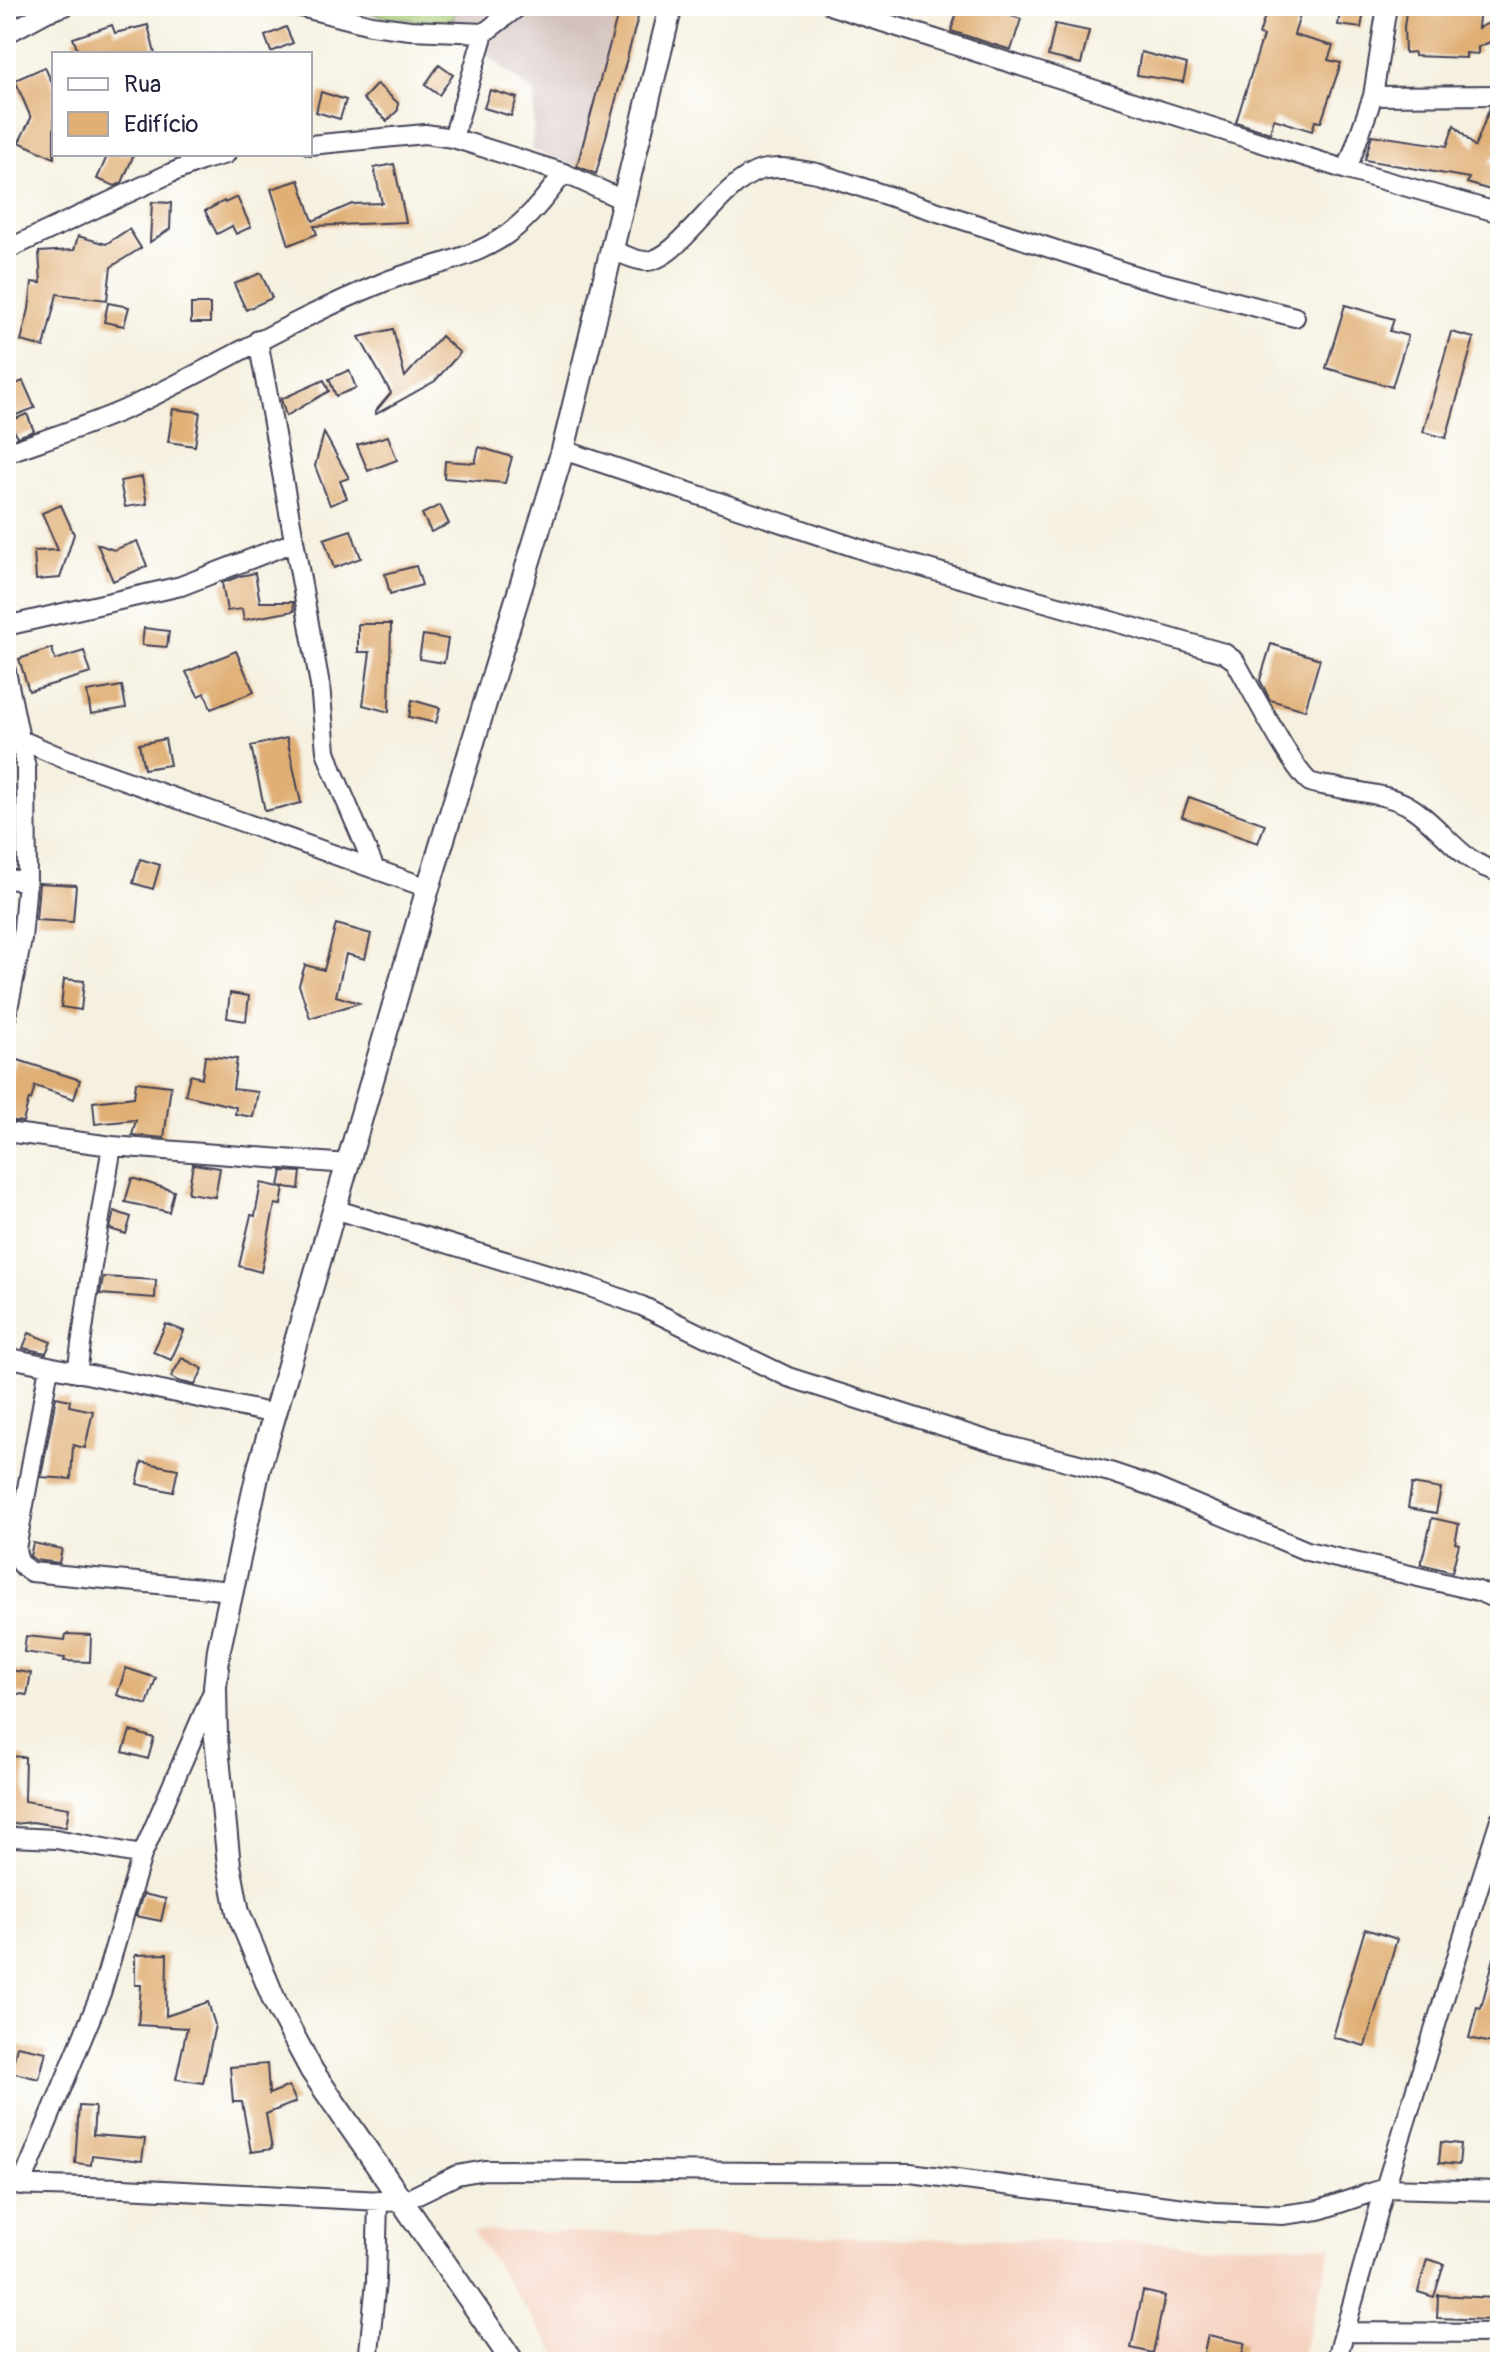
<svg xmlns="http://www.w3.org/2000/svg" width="1506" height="2368" viewBox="0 0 1506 2368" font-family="Pangolin,sans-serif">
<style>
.built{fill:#f5d3c1}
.industrial{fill:#d1c0bc}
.green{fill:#a4c973;stroke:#637657;stroke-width:2}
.building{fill:#e0af74}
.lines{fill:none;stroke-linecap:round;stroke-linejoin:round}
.minor-casing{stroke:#424154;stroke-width:22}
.tertiary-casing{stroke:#424154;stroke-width:26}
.minor{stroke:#fff;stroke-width:18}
.tertiary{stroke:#fff;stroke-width:22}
</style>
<rect width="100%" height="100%" fill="#fff"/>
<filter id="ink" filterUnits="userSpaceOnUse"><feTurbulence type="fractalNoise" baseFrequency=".0125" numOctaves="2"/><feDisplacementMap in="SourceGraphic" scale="16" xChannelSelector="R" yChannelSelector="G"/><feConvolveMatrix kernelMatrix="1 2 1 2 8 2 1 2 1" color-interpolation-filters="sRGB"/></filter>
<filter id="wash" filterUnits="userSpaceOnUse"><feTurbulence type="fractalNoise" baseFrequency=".006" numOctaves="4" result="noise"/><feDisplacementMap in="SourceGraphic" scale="32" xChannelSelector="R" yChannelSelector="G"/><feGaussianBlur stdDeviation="1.8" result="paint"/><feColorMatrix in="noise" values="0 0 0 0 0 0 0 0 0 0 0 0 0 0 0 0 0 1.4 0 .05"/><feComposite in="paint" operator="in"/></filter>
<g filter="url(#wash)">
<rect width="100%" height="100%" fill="#f5f0df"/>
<path class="built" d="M 473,2231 L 1332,2246 L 1300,2362 L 562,2362 Z"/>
<path class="industrial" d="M 455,6 L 637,6 L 590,171 L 532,150 L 535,94 L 452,26 Z"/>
<path class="green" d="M 349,6 L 455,6 L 452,26 L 380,16 Z"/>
<g id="blocks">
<path class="building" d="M 620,6 L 641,6 L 596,174 L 577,166 Z
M 959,6 L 978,6 L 1021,19 L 1011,50 L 951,31 Z
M 1268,6 L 1283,6 L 1301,12 L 1294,35 L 1333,46 L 1328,60 L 1341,63 L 1321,122 L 1315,121 L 1312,131 L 1274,119 L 1270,133 L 1236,122 L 1263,36 L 1259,35 Z
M 1341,6 L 1365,6 L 1361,28 L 1338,25 Z
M 1460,6 L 1480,6 L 1478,28 L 1500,18 L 1500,38 L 1478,47 L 1478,54 L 1466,53 L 1466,58 L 1414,56 L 1414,52 L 1405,53 L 1404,27 L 1406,12 L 1459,13 Z
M 1055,24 L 1089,31 L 1081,64 L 1048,56 Z
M 112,25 L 115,33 L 148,25 L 155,54 L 79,54 L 73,38 Z
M 286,27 L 293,43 L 271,52 L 265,36 Z
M 1141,52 L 1187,64 L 1183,82 L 1137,75 Z
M 439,65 L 453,75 L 439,95 L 425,85 Z
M 45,67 L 54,88 L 54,158 L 19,142 L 31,118 L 15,80 Z
M 377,84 L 398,103 L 398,110 L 387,121 L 363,99 Z
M 490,90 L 517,98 L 511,116 L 484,108 Z
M 321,92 L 346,100 L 340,119 L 316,112 Z
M 1490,107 L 1500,107 L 1500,135 L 1495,147 L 1499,149 L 1489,163 L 1498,165 L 1490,190 L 1467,183 L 1469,178 L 1365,160 L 1372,135 L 1447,146 L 1454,125 L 1475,147 Z
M 108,154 L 134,154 L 122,183 L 115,186 L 97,179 Z
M 394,164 L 406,222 L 314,226 L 317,234 L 289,245 L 271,189 L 299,180 L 313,221 L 352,204 L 382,203 L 374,168 Z
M 237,197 L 251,227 L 236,234 L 232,226 L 217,234 L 205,211 L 224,201 L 225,203 Z
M 152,202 L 171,203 L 170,229 L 150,242 Z
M 129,229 L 141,248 L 111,267 L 107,300 L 57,294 L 44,347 L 21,341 L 29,309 L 32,282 L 41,283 L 39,252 L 74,250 L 78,236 L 106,244 Z
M 261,273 L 272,298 L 246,310 L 234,284 Z
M 108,303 L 129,307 L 124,326 L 104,322 Z
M 191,304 L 210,304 L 210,323 L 191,323 Z
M 1345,305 L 1394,319 L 1390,331 L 1408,336 L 1392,387 L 1326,368 Z
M 393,329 L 405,377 L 441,336 L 460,353 L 435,381 L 376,414 L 375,412 L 391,393 L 359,337 Z
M 1451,332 L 1474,338 L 1446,438 L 1423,432 Z
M 349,370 L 356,388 L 336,396 L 329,379 Z
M 324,380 L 329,391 L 286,416 L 281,399 Z
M 23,381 L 35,408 L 16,415 L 6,388 Z
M 173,409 L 200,412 L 195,446 L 168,442 Z
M 27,414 L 34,431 L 17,437 L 10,421 Z
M 324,433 L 349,478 L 340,481 L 347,498 L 330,505 L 315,466 Z
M 388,436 L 397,460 L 368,471 L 357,445 Z
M 479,447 L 512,457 L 505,483 L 444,478 L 445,461 L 475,463 Z
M 142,477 L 147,504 L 125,507 L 120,481 Z
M 61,505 L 74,534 L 60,578 L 36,580 L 34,551 L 58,550 L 42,513 Z
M 440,505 L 449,524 L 431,532 L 422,514 Z
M 351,530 L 361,558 L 334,568 L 324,539 Z
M 137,541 L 147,566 L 113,581 L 97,544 L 114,550 Z
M 416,566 L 422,585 L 390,594 L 385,574 Z
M 255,573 L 260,602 L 293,602 L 294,611 L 244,620 L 242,609 L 227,611 L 222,583 L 240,576 Z
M 358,624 L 391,624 L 389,712 L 363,705 L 370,652 L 358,652 Z
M 144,628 L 169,631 L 167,647 L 142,645 Z
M 423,635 L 448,639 L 444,663 L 419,659 Z
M 1271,644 L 1320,659 L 1305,710 L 1270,700 L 1260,680 Z
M 52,648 L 55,660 L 84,651 L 91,673 L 29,691 L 19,659 Z
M 236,651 L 254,692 L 211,709 L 205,693 L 198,696 L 186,672 Z
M 122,686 L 126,708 L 91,714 L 87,692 Z
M 412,700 L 440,708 L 436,723 L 409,717 Z
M 287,738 L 301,803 L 265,811 L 251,746 Z
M 165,739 L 170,765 L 144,769 L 139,744 Z
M 1189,797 L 1265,824 L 1258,843 L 1182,817 Z
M 140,859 L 160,865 L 153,889 L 133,883 Z
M 39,883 L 76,885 L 73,922 L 36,920 Z
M 336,924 L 371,934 L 365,959 L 346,954 L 336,996 L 359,1003 L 310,1018 L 299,985 L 305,965 L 324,970 Z
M 64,979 L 84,981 L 81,1010 L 61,1007 Z
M 230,993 L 249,996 L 246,1021 L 227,1018 Z
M 205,1056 L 237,1059 L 233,1089 L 258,1092 L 253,1117 L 235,1114 L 236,1107 L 185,1095 L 190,1075 L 202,1078 Z
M 15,1059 L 80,1080 L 74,1099 L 35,1086 L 31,1100 L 29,1099 L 23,1122 L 6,1120 L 6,1094 Z
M 136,1082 L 171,1086 L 164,1138 L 132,1135 L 136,1120 L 95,1124 L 93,1102 L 134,1097 Z
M 193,1164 L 220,1168 L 215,1197 L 188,1193 Z
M 282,1171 L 301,1172 L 299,1189 L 279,1186 Z
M 132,1178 L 174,1191 L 169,1212 L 125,1202 Z
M 261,1183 L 284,1188 L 281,1205 L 275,1204 L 261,1272 L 239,1266 L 251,1215 L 255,1216 Z
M 114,1211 L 131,1217 L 126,1234 L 110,1229 Z
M 103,1277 L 156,1280 L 155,1298 L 100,1294 Z
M 166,1324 L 184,1331 L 171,1360 L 153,1352 Z
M 29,1333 L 51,1342 L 46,1353 L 23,1348 Z
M 182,1358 L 203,1369 L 195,1385 L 178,1381 L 171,1377 Z
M 56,1397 L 70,1400 L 69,1406 L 93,1411 L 85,1448 L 73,1445 L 71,1479 L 41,1477 Z
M 142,1462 L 178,1469 L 173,1492 L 137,1484 Z
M 1412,1484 L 1441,1489 L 1436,1513 L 1408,1508 Z
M 1432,1518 L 1459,1524 L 1455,1543 L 1459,1544 L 1452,1572 L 1421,1564 Z
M 33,1543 L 62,1549 L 59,1563 L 35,1560 L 30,1556 Z
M 66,1634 L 91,1635 L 90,1662 L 64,1661 L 65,1658 L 24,1652 L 26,1636 L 65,1640 Z
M 126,1668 L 156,1678 L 147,1705 L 117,1695 Z
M 8,1670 L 31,1673 L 27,1695 L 6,1692 Z
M 130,1731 L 154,1738 L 148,1759 L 123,1752 Z
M 6,1756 L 25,1757 L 24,1801 L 69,1808 L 66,1827 L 32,1822 L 6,1825 Z
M 143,1894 L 166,1899 L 161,1921 L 136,1916 Z
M 1365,1929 L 1397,1939 L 1365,2046 L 1333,2037 Z
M 167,1954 L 166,2016 L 208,2002 L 215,2025 L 203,2083 L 176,2079 L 187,2028 L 138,2025 L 141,1985 L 135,1985 L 135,1955 Z
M 1494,1958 L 1500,1959 L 1500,2045 L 1469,2038 L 1477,2007 L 1481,2008 Z
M 17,2046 L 46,2052 L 39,2079 L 11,2072 Z
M 267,2064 L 269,2094 L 289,2086 L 296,2102 L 266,2114 L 272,2149 L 251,2152 L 242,2102 L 233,2102 L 230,2067 Z
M 79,2106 L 95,2107 L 93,2135 L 145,2139 L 142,2161 L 92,2155 L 91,2165 L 75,2163 Z
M 1441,2142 L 1461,2144 L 1459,2165 L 1439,2163 Z
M 1427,2259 L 1444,2264 L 1434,2297 L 1418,2292 Z
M 1143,2291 L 1165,2296 L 1153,2353 L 1131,2348 Z
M 1438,2295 L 1494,2298 L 1493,2320 L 1437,2318 Z
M 1208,2335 L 1245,2343 L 1240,2362 L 1202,2362 Z"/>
</g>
</g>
<g filter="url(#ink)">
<use href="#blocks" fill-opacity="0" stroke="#424154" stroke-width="2"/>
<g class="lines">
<defs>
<path id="minor" d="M 297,6 L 371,25 L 410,30 L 484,33 L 519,6
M 832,6 L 1347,170 L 1500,213
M 6,34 L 47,12 L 65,6
M 1373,96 L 1500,95
M 453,138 L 484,33
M 310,145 L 425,134 L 453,138 L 564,173 L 623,200
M 1347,170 L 1373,96 L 1387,6
M 6,250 L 171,173 L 201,161 L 226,154
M 611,250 C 621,253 635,261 646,261 C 679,261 721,181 761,170 C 780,165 799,170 817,173 L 1140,277 L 1295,317
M 258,340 L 320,685 L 326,751 L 333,771 L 375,869
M 563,450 L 872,553 L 1224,653 L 1235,661 C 1248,683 1294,772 1310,782 C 1317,785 1327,786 1334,787 C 1359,793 1391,794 1412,808 C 1443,828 1462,865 1500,872
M 6,453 C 46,439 87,426 126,409 C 212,369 293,319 382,283 C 423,266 469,261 506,235 C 530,218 546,196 564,173
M 6,626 L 181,586 L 294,542
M 6,671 L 26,768 L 27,881 L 22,939 L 6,1019
M 6,731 L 19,739 L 65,759 L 428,888
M 6,879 L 27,881
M 6,1132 L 112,1146 L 348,1164
M 334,1209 L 587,1286 L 642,1306 L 788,1377 L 993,1442 L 1110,1472 L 1149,1485 L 1307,1551 L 1478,1591 L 1500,1601
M 6,1357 L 275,1414
M 49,1367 L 16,1549 C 18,1561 21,1566 31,1572 L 232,1591
M 77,1373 L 92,1266 L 112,1146
M 6,1839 L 13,1837 L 56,1839 L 142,1855
M 6,2185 L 123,2188 L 402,2202 L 457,2175 L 485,2170 L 910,2173 L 1215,2212 L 1282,2215 L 1319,2210 L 1385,2188 L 1500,2191
M 21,2186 L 101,1993 L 142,1855 L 214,1689
M 1345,2332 L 1500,2333
M 368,2362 L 376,2281 L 378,2200
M 1336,2362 L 1385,2188 L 1500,1819"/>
<path id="tertiary" d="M 513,2362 L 312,2071 L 275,2002 L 238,1912 L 229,1865 L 216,1738 L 215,1687 L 219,1649 L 259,1468 L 428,888 L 563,450 L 671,6"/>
</defs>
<use href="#minor" class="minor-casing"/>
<use href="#tertiary" class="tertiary-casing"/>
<use href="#minor" class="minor"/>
<use href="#tertiary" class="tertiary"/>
</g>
</g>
<rect width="1506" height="2368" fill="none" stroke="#fff" stroke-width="32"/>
<rect x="52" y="52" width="260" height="104" fill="#ffffff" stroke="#a7a7b1" stroke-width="2"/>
<rect x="68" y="78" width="40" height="12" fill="#ffffff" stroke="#a7a7b1" stroke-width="2"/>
<text x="124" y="92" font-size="24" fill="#22223b">Rua</text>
<rect x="68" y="112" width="40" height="24" fill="#e0af74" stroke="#a7a7b1" stroke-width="2"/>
<text x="124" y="132" font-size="24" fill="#22223b">Edifício</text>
</svg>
